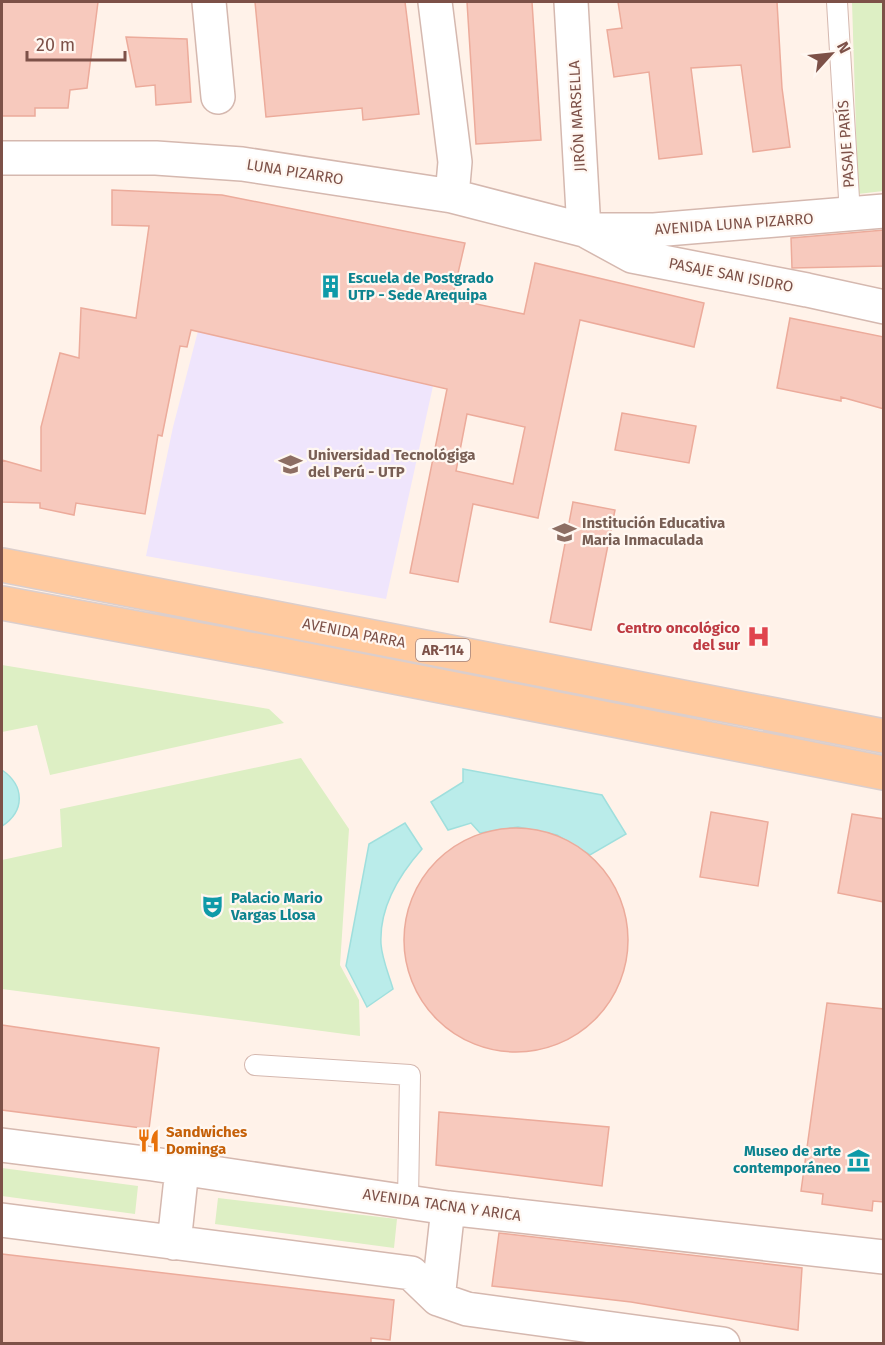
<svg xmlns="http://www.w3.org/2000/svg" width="885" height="1345" viewBox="0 0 885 1345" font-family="'Fira Sans',sans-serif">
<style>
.education{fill:#efe5fc}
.green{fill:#ddefc4}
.water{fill:#baecea;stroke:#9fdfdd;stroke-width:1.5}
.building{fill:#f7c9bd;stroke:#ecab9b;stroke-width:1.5;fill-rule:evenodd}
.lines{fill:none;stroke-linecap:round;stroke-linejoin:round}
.lane-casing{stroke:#d5b8af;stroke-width:22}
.street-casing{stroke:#d5b8af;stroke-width:36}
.primary-casing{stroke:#dbcecc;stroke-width:36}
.lane{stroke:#fff;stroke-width:20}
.street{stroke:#fff;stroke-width:33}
.primary{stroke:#ffca9f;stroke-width:33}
.labels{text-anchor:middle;stroke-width:4.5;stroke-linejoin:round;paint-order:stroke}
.shield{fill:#fff7f1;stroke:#a4837b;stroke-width:1.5}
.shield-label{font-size:14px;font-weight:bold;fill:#7d5148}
.street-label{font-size:15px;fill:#7d5148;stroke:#fff7f1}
.culture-label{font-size:15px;font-weight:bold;fill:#0d838f;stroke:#fff7f1;text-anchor:start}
.education-label{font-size:15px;font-weight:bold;fill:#785e54;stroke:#fff7f1;text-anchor:start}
.health-label{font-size:15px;font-weight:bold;fill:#be3a42;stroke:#fff7f1;text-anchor:end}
.food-label{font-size:15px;font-weight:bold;fill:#c56008;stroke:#fff7f1;text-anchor:start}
</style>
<rect width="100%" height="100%" fill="#fff2e9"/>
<path class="education" d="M 198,331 L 433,386 L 386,599 L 146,556 L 173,427 Z"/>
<path class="green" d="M 852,2 L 884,2 L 883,191 L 858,194 Z
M 2,665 L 269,709 L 284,723 L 50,775 L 37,725 L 2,732 Z
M 301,758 L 349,829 L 340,965 L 359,1000 L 360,1036 L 2,989 L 2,860 L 62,847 L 60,809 Z
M 2,1168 L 138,1186 L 135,1214 L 2,1196 Z
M 218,1198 L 397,1219 L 394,1248 L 215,1224 Z"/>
<path class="water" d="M 463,769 L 602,795 L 626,834 L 590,855 L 557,835 L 518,827 L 480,833 L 471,823 L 448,830 L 431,802 L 463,782 Z
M 2,770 C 25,786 25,811 2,826 Z
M 405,823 L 422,849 C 399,875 379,908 381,944 C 382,959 389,975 393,989 L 367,1007 L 346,966 L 369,844 Z"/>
<path class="building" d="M 2,2 L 98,2 L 87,88 L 70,90 L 68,108 L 35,108 L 35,116 L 2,116 Z
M 255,2 L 405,2 L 419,114 L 363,120 L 362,108 L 266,117 Z
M 467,2 L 532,2 L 541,140 L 476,144 Z
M 618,2 L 777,2 L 782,88 L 790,147 L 753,152 L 741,65 L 691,68 L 702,154 L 659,159 L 649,72 L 614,77 L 607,30 L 622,28 Z
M 126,37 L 187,39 L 191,102 L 156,105 L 155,85 L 136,87 Z
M 112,190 L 222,195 L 465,243 L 452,299 L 524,314 L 535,263 L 704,303 L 694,347 L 580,320 L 538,518 L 473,504 L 458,582 L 410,573 L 447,389 L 191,330 L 187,347 L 180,346 L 162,436 L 158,435 L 145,514 L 76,503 L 74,515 L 40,508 L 40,503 L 2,502 L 2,460 L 41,471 L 41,427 L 60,353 L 79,358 L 81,308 L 136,318 L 149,226 L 112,225 ZM 467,414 L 525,427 L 513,484 L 456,471 Z
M 884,230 L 884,266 L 792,268 L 791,238 Z
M 790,318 L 884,337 L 884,409 L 841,397 L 841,401 L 777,388 Z
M 622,413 L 696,426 L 689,463 L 615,450 Z
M 573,502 L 615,510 L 591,630 L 550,622 Z
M 711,812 L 768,822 L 758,886 L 700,877 Z
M 852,814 L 884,819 L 884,902 L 838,893 Z
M404 940a112 112 0 1 1 224 0a112 112 0 1 1-224 0Z
M 827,1003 L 884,1009 L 884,1202 L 873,1201 L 872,1211 L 822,1204 L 823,1194 L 801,1191 Z
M 2,1025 L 159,1048 L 149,1129 L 2,1110 Z
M 439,1112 L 609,1127 L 602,1186 L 436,1165 Z
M 499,1233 L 802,1268 L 798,1330 L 631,1302 L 492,1286 Z
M 2,1254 L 394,1300 L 390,1340 L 371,1338 L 371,1344 L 2,1344 Z"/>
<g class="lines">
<defs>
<path id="lane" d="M 837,2 L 850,215
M 255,1065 L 410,1075 L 408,1201"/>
<path id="street" d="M 209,2 L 218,97
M 435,2 L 455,162 L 452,196
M 571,2 L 584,230
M 2,158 L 156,158 L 242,164 L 452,196 L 584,230 L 654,230 L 884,211
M 588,232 L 632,256 L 807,290 L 884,307
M 2,1145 L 153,1164 L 448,1208 L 884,1257
M 2,1220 L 411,1273 L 438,1299 L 467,1309 L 723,1344
M 174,1243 L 182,1169
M 438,1299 L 448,1208"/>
<path id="primary" d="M 2,565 L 884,736
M 2,603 L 282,655 L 884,773"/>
</defs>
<use href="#lane" class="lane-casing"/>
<use href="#street" class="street-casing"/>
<use href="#primary" class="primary-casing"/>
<use href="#lane" class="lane"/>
<use href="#street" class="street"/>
<use href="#primary" class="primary"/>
</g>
<defs>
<symbol id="building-bare" viewBox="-9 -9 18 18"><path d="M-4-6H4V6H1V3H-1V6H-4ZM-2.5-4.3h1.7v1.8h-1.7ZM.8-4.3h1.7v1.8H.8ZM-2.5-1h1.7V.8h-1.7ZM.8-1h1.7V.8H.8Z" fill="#0f9aa8" stroke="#fff7f1" stroke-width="2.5" paint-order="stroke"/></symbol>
<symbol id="school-bare" viewBox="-9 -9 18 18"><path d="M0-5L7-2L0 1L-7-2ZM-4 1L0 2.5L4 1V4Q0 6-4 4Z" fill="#8d6e63" stroke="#fff7f1" stroke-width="2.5" paint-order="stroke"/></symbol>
<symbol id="hospital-bare" viewBox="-9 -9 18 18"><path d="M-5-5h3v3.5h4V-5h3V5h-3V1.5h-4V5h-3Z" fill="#e0444e" stroke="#fff7f1" stroke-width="2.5" paint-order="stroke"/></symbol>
<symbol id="theatre-bare" viewBox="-9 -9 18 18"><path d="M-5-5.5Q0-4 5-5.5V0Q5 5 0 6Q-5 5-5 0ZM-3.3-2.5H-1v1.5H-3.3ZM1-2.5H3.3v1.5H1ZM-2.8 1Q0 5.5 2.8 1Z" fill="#0f9aa8" stroke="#fff7f1" stroke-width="2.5" paint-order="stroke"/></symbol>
<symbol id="restaurant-bare" viewBox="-9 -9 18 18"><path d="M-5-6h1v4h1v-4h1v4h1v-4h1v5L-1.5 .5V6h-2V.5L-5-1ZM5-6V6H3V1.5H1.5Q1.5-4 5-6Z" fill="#e8710a" stroke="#fff7f1" stroke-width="2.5" paint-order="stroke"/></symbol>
<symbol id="museum-bare" viewBox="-9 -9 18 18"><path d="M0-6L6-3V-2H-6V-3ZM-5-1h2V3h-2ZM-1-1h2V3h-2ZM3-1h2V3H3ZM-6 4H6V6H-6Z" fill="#0f9aa8" stroke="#fff7f1" stroke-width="2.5" paint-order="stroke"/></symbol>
</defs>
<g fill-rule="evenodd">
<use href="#building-bare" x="314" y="270" width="33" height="33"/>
<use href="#school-bare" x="274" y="448" width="33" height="33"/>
<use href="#school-bare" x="548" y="516" width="33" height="33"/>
<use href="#hospital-bare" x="742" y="620" width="33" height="33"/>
<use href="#theatre-bare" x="196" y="890" width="33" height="33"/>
<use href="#restaurant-bare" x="132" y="1124" width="33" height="33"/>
<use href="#museum-bare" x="842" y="1144" width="33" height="33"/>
</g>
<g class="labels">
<rect class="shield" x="416" y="639" width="54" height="22" rx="4.5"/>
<g class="shield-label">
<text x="443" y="655">AR-114</text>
</g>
<g class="street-label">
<text transform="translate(577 116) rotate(-93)" y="5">JIRÓN MARSELLA</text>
<text transform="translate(846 144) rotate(-94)" y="5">PASAJE PARÍS</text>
<text transform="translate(295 172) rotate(9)" y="5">LUNA PIZARRO</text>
<text transform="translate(734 224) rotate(-4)" y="5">AVENIDA LUNA PIZARRO</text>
<text transform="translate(731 275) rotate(11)" y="5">PASAJE SAN ISIDRO</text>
<text transform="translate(354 633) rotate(11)" y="5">AVENIDA PARRA</text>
<text transform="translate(442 1205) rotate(8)" y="5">AVENIDA TACNA Y ARICA</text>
</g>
<g class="culture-label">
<text x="348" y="283">Escuela de Postgrado<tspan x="348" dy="17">UTP - Sede Arequipa</tspan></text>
<text x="231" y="903">Palacio Mario<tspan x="231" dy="17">Vargas Llosa</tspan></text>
<text x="841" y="1156" text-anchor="end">Museo de arte<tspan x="841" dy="17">contemporáneo</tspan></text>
</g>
<g class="education-label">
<text x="308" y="460">Universidad Tecnológiga<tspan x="308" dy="17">del Perú - UTP</tspan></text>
<text x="582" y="528">Institución Educativa<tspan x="582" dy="17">Maria Inmaculada</tspan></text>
</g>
<g class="health-label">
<text x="740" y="633">Centro oncológico<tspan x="740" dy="17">del sur</tspan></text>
</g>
<g class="food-label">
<text x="166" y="1137">Sandwiches<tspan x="166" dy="17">Dominga</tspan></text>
</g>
</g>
<rect width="885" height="1345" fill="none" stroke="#7d5148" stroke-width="6"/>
<g transform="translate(831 54) rotate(63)" stroke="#fff7f1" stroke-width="4.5" paint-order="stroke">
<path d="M0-4.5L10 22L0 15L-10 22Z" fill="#7d5148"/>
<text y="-9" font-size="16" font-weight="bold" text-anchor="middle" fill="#7d5148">N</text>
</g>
<path d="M27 51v9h98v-9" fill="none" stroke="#7d5148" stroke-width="3"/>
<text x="36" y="51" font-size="18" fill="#7d5148" stroke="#fff7f1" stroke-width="4.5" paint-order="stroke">20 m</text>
</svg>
